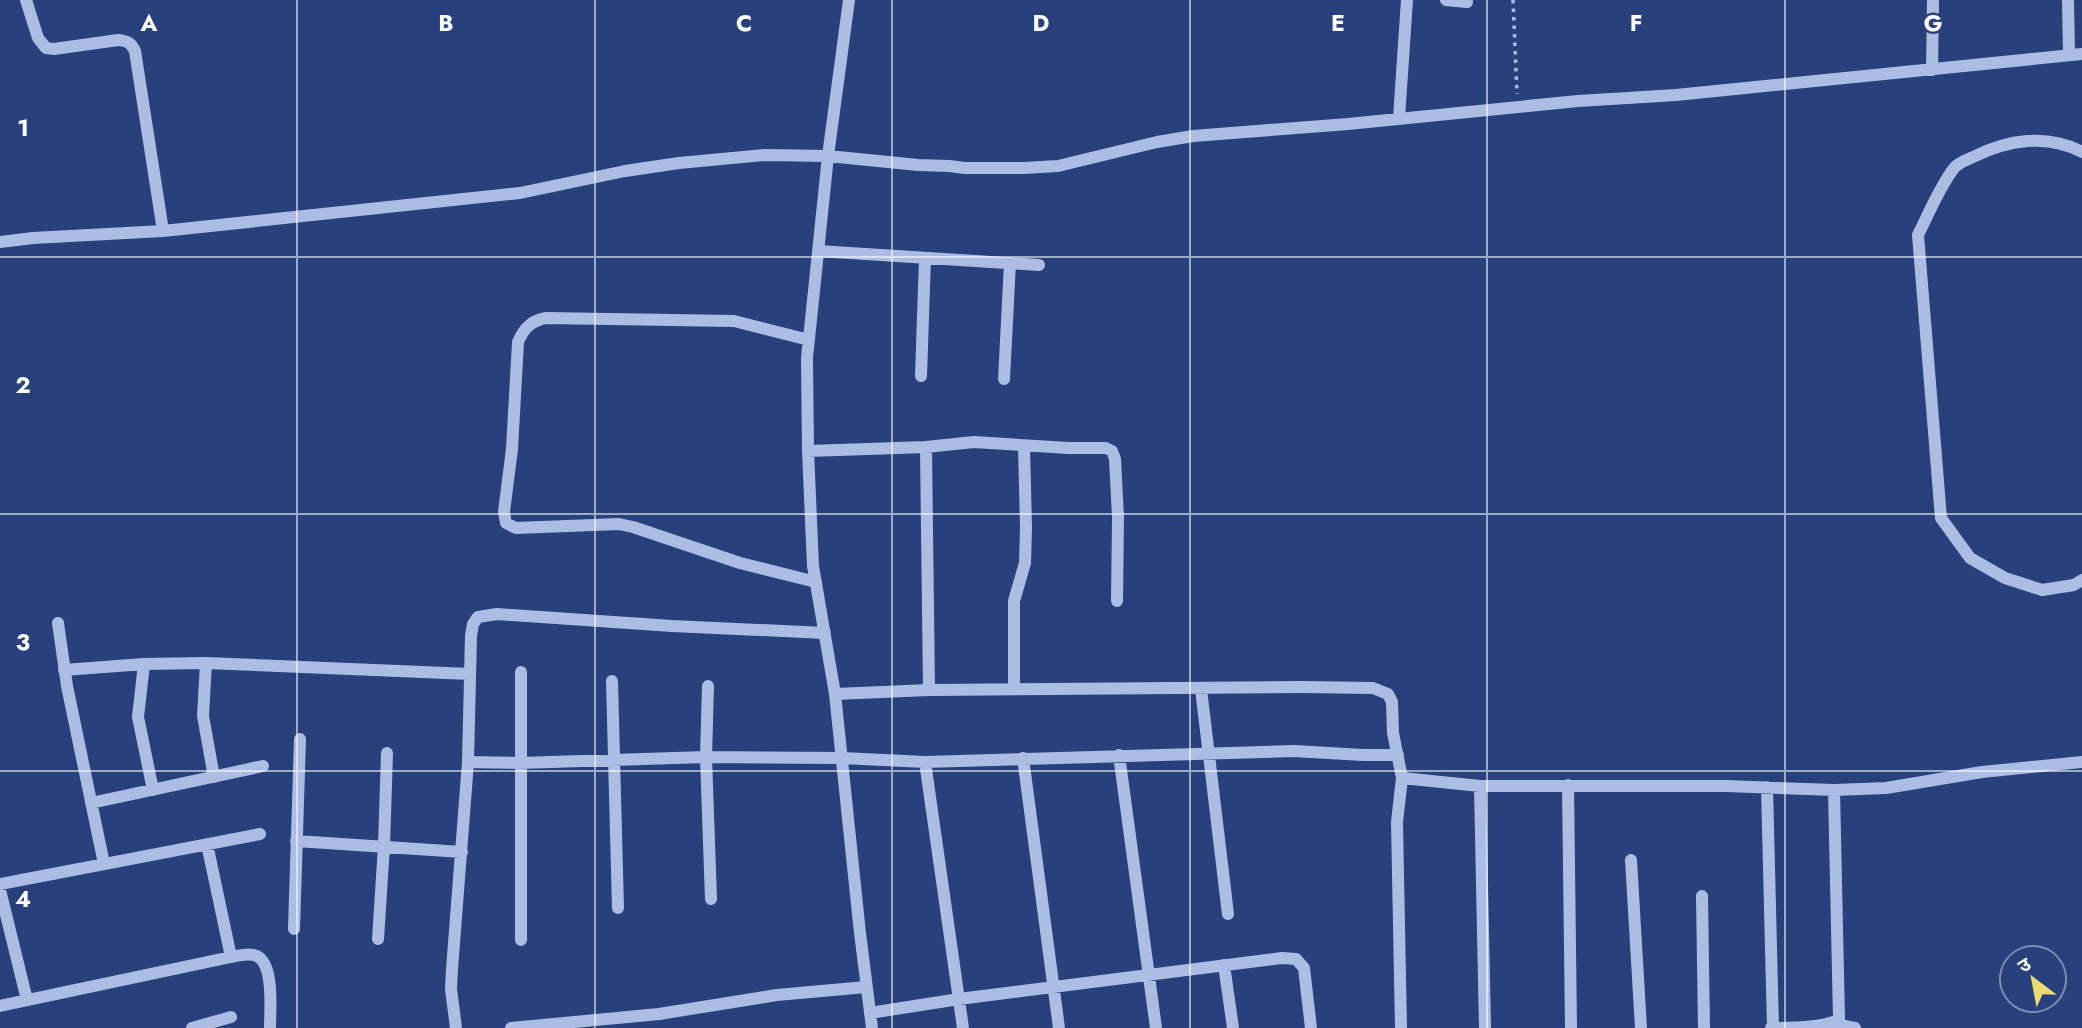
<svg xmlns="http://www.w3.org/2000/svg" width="2082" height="1028" viewBox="0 0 2082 1028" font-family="Jost,'Noto Sans Devanagari',sans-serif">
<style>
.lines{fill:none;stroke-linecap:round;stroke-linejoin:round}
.path{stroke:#acbde4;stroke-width:3.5;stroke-dasharray:3.5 5;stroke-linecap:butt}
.minor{stroke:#acbde4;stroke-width:12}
.grid{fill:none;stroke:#fff;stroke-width:2;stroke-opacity:0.55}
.grid-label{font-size:23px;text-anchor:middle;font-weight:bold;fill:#fff;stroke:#28407b;stroke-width:5;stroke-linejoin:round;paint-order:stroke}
</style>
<rect width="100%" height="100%" fill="#28407b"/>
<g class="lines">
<path class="path" d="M 1513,0 L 1517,94"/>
<path class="minor" d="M 26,0 L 38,38 L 46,48 L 54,49 L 118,40 C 128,41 131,43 135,51 L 163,231
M 849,0 L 828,156 L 807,358 L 808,451 L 813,566 L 835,694 L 860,933 L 872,1028
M 1446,0 L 1467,2
M 2068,0 L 2069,55
M 1932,70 L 1933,0
M 1399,118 L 1407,0
M 2082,152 C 2047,133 2007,140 1973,157 C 1967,160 1959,162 1954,168 C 1939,188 1929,213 1918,235 L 1941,518 L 1970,558 L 2005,578 L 2042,590 L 2074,585 L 2082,580
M 0,242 L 33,238 L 163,231 L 520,193 L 625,171 L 679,163 L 765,155 L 828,156 L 918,165 L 949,166 L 965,168 L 1024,168 L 1058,166 L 1157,142 L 1193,136 L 1348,124 L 1578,101 L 1676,95 L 2082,54
M 818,251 L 1039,265
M 809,340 L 734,321 L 546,318 C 531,321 524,328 518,342 L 512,449 L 504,512 L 506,523 L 516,528 L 619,524 L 633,527 L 740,563 L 816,582
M 921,376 L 925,258
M 1004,379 L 1010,263
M 926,447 L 929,690
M 808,451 L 926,447 L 974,442 L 1068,448 L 1106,448 L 1112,451 L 1115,459 L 1118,517 L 1117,601
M 58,623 L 67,686 L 104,864
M 206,663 L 203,716 L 214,777
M 144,664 L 138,717 L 153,790
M 64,670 L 144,664 L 206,663 L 470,674
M 521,672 L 521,940
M 612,681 L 618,908
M 708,686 L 706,757 L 711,899
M 1014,689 L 1014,601 L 1025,563 L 1026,527 L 1024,446
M 1201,689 L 1228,914
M 835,694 L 929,690 L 1301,687 L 1373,688 L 1388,694 L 1392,702 L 1393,733 L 1402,778 L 1397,822 L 1401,1028
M 1119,755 L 1156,1028
M 1023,758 L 1059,1028
M 468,762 L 520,763 L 706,757 L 842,758 L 925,762 L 1294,751 L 1363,755 L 1398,755
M 925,762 L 963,1028
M 1402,778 L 1480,786 L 1726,786 L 1834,790 L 1886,788 L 1982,772 L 2082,762
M 1568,785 L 1571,1028
M 1480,786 L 1485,1028
M 1767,787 L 1773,1028
M 91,803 L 263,766
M 296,841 L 462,852
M 207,844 L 231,957
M 1631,860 L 1641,1028
M 0,884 L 260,834
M 0,890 L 27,1000
M 1702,896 L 1704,1028
M 294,929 L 300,739
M 378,939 L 384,846 L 387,753
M 1224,965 L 1233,1028
M 0,1006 L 231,957 C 238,956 246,953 254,955 C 275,960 270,1010 270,1028
M 870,1013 L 959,999 L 1282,958 L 1296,959 L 1304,968 L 1311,1028
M 1834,1024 L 1855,1028
M 192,1028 L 231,1017
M 456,1028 L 451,989 L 452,969 L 468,762 L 471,636 L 473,624 L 478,617 L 497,614 L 672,626 L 825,633
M 511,1028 L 659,1014 L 777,995 L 866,987
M 1771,1028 C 1790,1028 1826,1028 1839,1019 L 1834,790"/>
</g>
<path class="grid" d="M 297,0 L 297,1028M 595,0 L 595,1028M 892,0 L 892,1028M 1190,0 L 1190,1028M 1487,0 L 1487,1028M 1785,0 L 1785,1028M 0,257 L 2082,257M 0,514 L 2082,514M 0,771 L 2082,771"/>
<g class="grid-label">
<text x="149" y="31">A</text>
<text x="446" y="31">B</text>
<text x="744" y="31">C</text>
<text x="1041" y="31">D</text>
<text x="1338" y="31">E</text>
<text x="1636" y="31">F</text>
<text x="1933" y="31">G</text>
<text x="23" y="136">1</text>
<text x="23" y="393">2</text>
<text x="23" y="650">3</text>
<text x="23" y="907">4</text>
</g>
<g transform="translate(2033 979) rotate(328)"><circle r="33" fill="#28407b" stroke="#7e8cb0" stroke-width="2"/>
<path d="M0-5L12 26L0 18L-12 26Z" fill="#ebda73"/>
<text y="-10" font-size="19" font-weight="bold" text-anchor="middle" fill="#ffffff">उ</text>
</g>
</svg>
